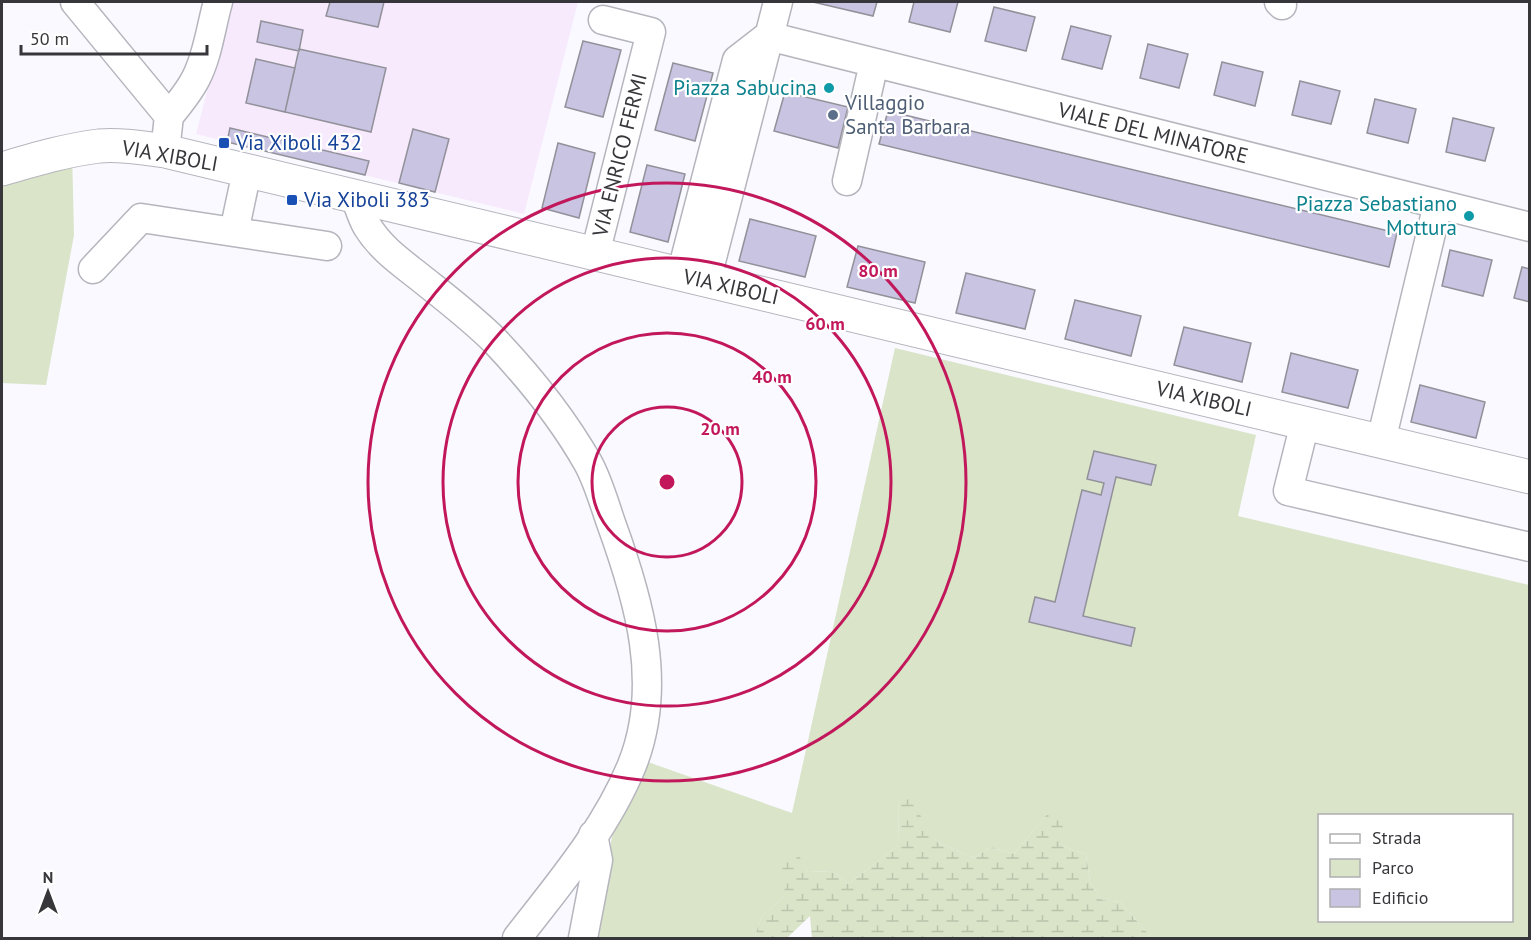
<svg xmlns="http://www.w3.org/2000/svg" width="1531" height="940" viewBox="0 0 1531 940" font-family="'PT Sans',sans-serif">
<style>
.industrial{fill:#f8eafd}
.green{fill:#d9e4c8;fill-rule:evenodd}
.wetland{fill:url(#wetland-marsh)}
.building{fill:#c8c4e2;stroke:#92919a;stroke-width:1.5}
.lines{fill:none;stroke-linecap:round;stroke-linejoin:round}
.minor-casing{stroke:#b5b5be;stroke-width:31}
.major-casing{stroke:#b5b5be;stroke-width:35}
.minor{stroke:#fff;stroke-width:28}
.major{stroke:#fff;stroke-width:33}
.ring{fill:none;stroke:#c2185b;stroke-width:3}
.culture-dot{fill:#0f9aa8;stroke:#fff;stroke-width:2}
.service-dot{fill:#5c6f8a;stroke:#fff;stroke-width:2}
.transit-dot{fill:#1a4fb4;stroke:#fff;stroke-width:2}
.labels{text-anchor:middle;stroke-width:4.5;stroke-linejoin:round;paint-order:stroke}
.culture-label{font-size:21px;fill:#0d838f;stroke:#fff;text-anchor:end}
.service-label{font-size:21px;fill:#4e5e75;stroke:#fff;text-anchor:start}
.street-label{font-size:21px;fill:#37363a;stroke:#fff}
.transit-label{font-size:21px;fill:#164399;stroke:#fff;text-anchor:start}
.centre{fill:#c2185b;stroke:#fff;stroke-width:3}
.ring-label{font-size:18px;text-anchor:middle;font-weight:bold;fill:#c2185b;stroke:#fff;stroke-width:4.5;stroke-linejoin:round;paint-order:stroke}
</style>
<defs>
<pattern id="wetland-marsh" width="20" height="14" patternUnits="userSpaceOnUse" patternTransform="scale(1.5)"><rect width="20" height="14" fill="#d9e4c8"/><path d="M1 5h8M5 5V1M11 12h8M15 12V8" fill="none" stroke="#bbc4ad"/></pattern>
</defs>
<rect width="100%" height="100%" fill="#f9f9ff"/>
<path class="industrial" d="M 230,2 L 578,2 L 524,214 L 196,134 Z"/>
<path class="green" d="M 72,150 L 74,235 L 46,385 L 2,383 L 2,169 Z
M 895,348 L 1256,435 L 1238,516 L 1529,585 L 1529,938 L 1152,938 L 1120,902 L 1102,900 L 1090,882 L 1086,854 L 1062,846 L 1047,814 L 1014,854 L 991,847 L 974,858 L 937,842 L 898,796 L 899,845 L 848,884 L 833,871 L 808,872 L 797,854 L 785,896 L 762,916 L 754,938 L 594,938 L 614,825 L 645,761 L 792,813 ZM 1320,816 L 1512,816 L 1512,920 L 1320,920 Z"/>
<path class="wetland" d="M 907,794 L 937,842 L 974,858 L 991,847 L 1014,854 L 1047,814 L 1063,814 L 1062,846 L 1086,854 L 1090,882 L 1102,900 L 1120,902 L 1152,938 L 812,938 L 810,916 L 787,938 L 754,938 L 762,916 L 785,896 L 781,851 L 798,854 L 808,872 L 833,871 L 848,884 L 899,845 L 898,796 Z"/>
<path class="building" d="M 330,2 L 384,2 L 378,27 L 326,16 Z
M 813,2 L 877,2 L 873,16 Z
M 914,2 L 958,2 L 950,32 L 909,22 Z
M 994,7 L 1035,17 L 1026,51 L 985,41 Z
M 261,21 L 303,30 L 299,51 L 257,42 Z
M 1071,26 L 1111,36 L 1102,69 L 1062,59 Z
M 583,41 L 621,50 L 603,117 L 565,107 Z
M 1148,44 L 1188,54 L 1179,88 L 1140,78 Z
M 299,49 L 386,68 L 371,132 L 285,112 Z
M 256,59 L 295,68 L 285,112 L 246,103 Z
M 1222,62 L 1263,72 L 1255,106 L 1214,95 Z
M 673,63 L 713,73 L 695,141 L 655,130 Z
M 1300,81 L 1340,91 L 1331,124 L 1292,115 Z
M 785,92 L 848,107 L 838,148 L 774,131 Z
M 1375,99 L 1416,109 L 1408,143 L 1367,133 Z
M 888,111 L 1397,233 L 1389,267 L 879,144 Z
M 1453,118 L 1494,128 L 1485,161 L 1446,152 Z
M 230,128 L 369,161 L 365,175 L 227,142 Z
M 413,129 L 449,139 L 435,192 L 399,183 Z
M 558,143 L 595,153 L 579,218 L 542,208 Z
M 647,165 L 685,174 L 668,242 L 630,232 Z
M 750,219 L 816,236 L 805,277 L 739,261 Z
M 858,246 L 925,262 L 915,303 L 847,287 Z
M 1450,250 L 1492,260 L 1483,296 L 1442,286 Z
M 1522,267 L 1530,269 L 1530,302 L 1514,298 Z
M 966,273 L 1035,290 L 1025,329 L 956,313 Z
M 1075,300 L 1141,316 L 1131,356 L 1065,339 Z
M 1184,327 L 1251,343 L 1242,382 L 1174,365 Z
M 1291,353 L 1358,370 L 1348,408 L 1282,392 Z
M 1420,385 L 1485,402 L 1476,438 L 1411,422 Z
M 1094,451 L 1156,465 L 1151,485 L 1116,477 L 1083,616 L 1135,628 L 1131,646 L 1029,622 L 1035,597 L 1055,602 L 1082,490 L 1101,495 L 1104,483 L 1087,479 Z"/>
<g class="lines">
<defs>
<path id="minor" d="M 75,2 L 169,116 L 165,151
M 1279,2 L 1282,5
M 768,36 L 1530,227
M 169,116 C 179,104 189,92 196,78 C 208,55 211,26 218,2
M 847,181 L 874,63
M 355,197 C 359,206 362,218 367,226 C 381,249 402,263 422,279 C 447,299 473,319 495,341 C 530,378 563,419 588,463 C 598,481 604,503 611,523 C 639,600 664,685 632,765 C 606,829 559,884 517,938
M 234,232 L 247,171
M 595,254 L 651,32 L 603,20
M 93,269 L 141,218 L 327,246
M 681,275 L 737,60 L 768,36
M 706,281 L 778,2
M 1305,423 L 1288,491 L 1530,547
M 1381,441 L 1438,204
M 583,938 L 598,860 L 593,835"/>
<path id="major" d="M 2,169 C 33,160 66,150 99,146 C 121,144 143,148 165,151 L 1530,477"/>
</defs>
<use href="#minor" class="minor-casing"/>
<use href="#major" class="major-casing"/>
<use href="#minor" class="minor"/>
<use href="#major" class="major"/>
</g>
<g class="ring">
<circle cx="667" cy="482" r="75"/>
<circle cx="667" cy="482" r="149"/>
<circle cx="667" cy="482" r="224"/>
<circle cx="667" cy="482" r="299"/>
</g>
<g class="culture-dot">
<circle cx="829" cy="88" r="6"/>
<circle cx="1469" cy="216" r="6"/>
</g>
<circle class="service-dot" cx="833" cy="115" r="6"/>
<g class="transit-dot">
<rect x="218" y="137" width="12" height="12" rx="3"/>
<rect x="286" y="194" width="12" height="12" rx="3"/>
</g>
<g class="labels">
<g class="culture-label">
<text x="817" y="95">Piazza Sabucina</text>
<text x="1457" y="211">Piazza Sebastiano<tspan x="1457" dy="24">Mottura</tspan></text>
</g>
<g class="service-label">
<text x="845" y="110">Villaggio<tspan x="845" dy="24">Santa Barbara</tspan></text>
</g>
<g class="street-label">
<text transform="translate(1153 133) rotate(14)" y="7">VIALE DEL MINATORE</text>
<text transform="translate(620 155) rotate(-76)" y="7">VIA ENRICO FERMI</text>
<text transform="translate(170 156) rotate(10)" y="7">VIA XIBOLI</text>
<text transform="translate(731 287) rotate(13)" y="7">VIA XIBOLI</text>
<text transform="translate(1204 399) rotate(13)" y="7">VIA XIBOLI</text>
</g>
<g class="transit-label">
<text x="236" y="150">Via Xiboli 432</text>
<text x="304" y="207">Via Xiboli 383</text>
</g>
</g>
<circle cx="667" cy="482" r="9" class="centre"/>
<g class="ring-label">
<text x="878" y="277">80 m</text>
<text x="825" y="330">60 m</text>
<text x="772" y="383">40 m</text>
<text x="720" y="435">20 m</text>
</g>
<rect width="1531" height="940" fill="none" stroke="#37363a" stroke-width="6"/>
<rect x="1318" y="814" width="195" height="108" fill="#ffffff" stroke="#afafb0" stroke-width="1.5"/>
<rect x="1330" y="834" width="30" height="9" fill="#ffffff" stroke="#afafb0" stroke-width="1.5"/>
<text x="1372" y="844" font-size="18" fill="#37363a">Strada</text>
<rect x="1330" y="859" width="30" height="18" fill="#d9e4c8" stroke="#afafb0" stroke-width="1.5"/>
<text x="1372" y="874" font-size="18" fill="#37363a">Parco</text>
<rect x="1330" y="889" width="30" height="18" fill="#c8c4e2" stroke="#afafb0" stroke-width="1.5"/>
<text x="1372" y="904" font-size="18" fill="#37363a">Edificio</text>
<g transform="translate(48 892)" stroke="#ffffff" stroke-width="4.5" paint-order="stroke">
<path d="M0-4.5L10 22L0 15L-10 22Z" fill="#37363a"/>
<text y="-9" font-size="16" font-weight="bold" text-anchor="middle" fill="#37363a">N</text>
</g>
<path d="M21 45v9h186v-9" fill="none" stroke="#37363a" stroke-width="3"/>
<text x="30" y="45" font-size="18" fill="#37363a" stroke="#ffffff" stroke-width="4.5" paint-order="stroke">50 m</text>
</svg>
